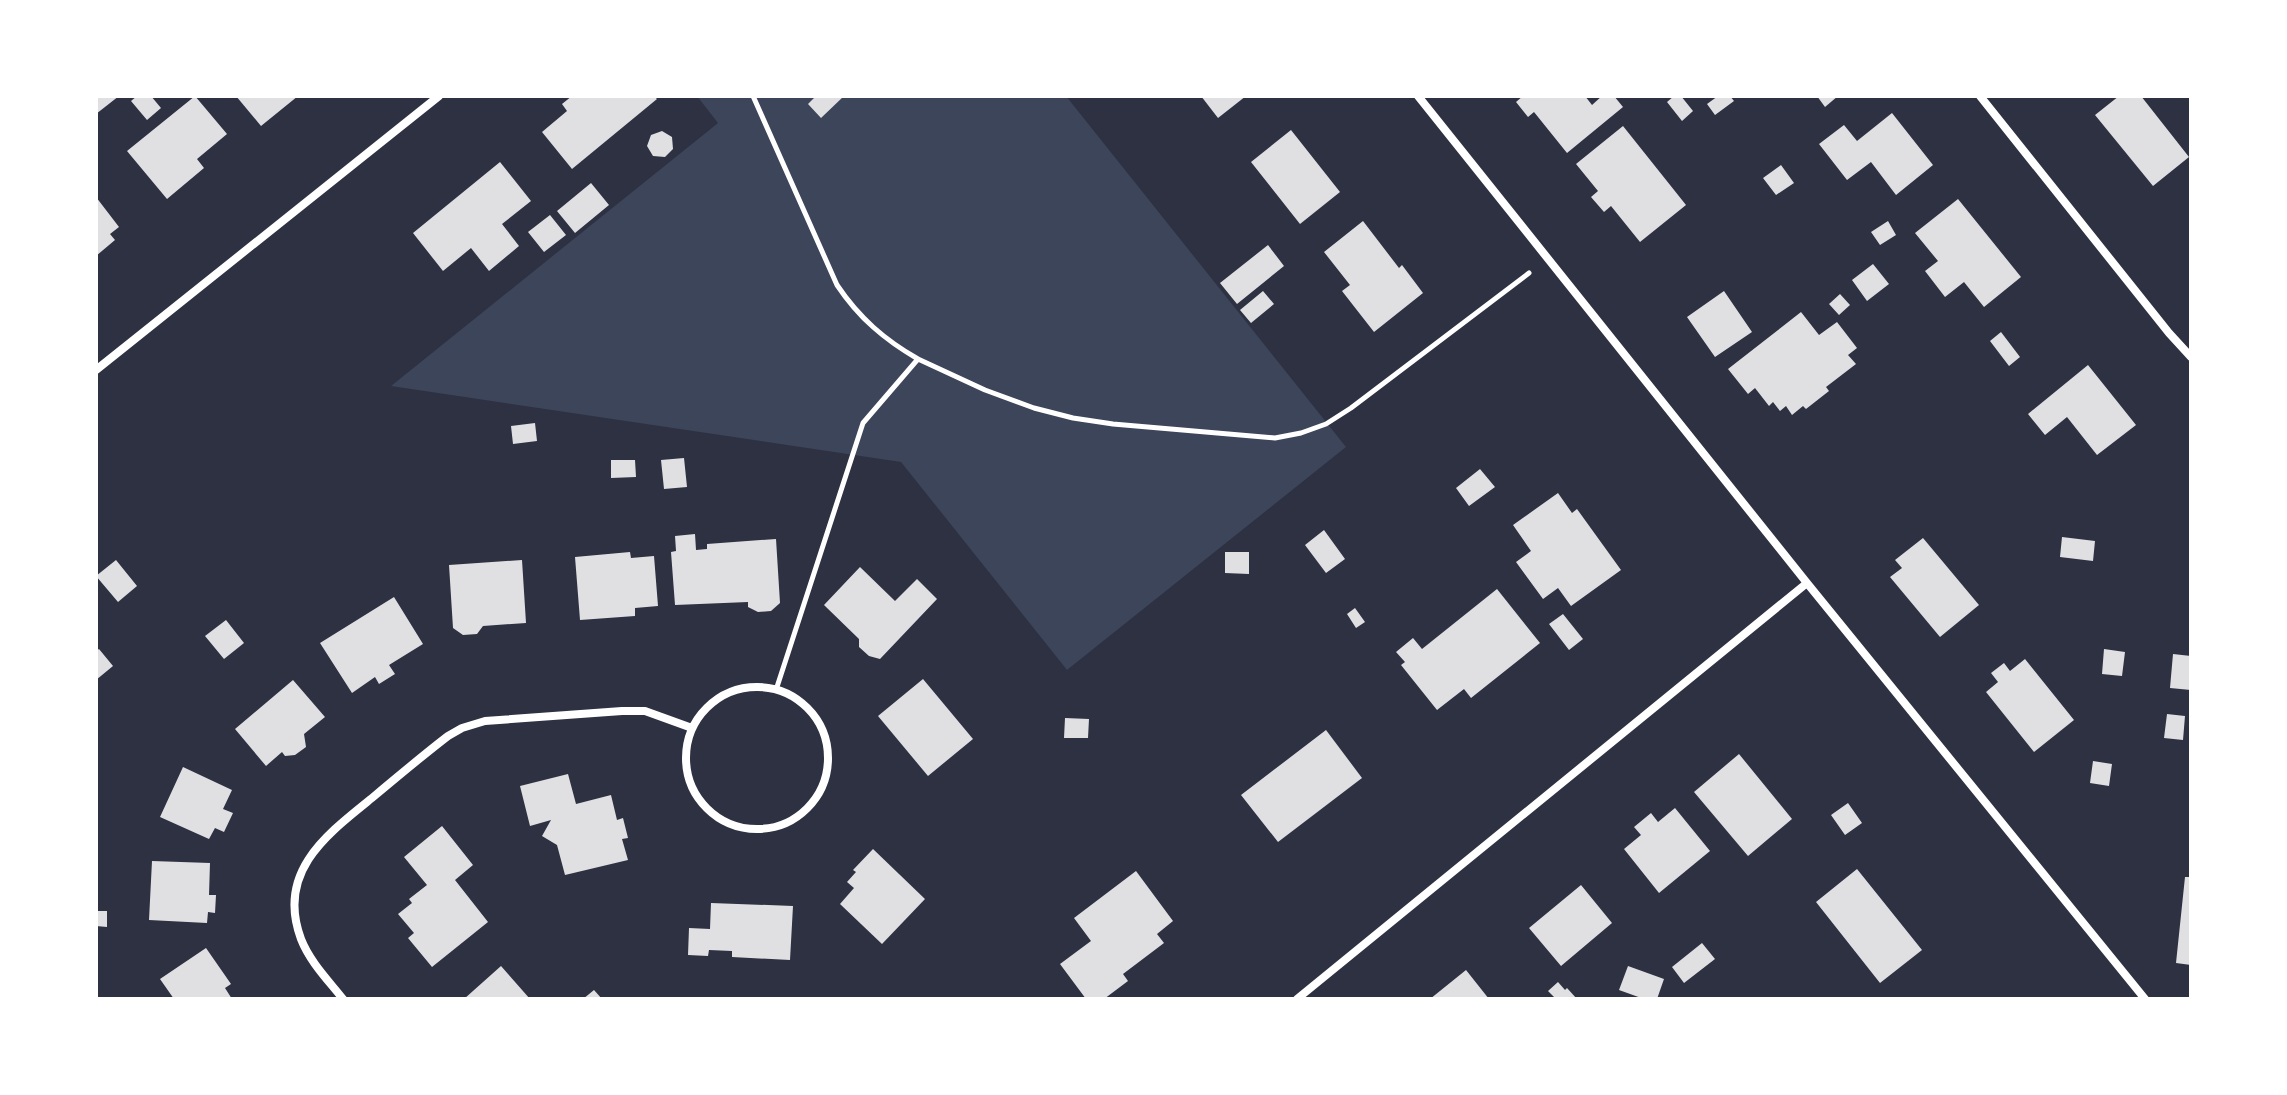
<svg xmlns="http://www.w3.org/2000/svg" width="2287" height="1095" viewBox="0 0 2287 1095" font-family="Roboto,sans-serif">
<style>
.green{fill:#3c4559}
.building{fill:#e0e0e3}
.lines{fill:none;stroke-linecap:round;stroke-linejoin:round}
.path{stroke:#fff;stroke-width:5}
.minor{stroke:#fff;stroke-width:8}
</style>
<rect width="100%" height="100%" fill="#2d3142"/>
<path class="green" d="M 697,96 L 1066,96 L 1346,447 L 1067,670 L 901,462 L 391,386 L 718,123 Z"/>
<path class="building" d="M 96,96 L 119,96 L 96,114 Z
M 137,96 L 151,96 L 161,108 L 147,120 L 131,101 Z
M 195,96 L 227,134 L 197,159 L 204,168 L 167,199 L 127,151 Z
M 236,96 L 298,96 L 261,126 Z
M 572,96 L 654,96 L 657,99 L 572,169 L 542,132 L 567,111 L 562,104 Z
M 816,96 L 844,96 L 821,118 L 808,104 Z
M 1201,96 L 1246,96 L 1218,118 Z
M 1523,96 L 1585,96 L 1592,105 L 1602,96 L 1614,96 L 1623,107 L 1567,153 L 1534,112 L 1528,117 L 1516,102 Z
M 1674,96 L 1681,96 L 1693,111 L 1682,121 L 1667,102 Z
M 1718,96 L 1730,96 L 1734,101 L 1715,115 L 1707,104 Z
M 1817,96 L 1838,96 L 1825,107 Z
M 2119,96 L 2141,96 L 2189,157 L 2153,186 L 2095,115 Z
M 1892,113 L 1933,165 L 1896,195 L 1871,162 L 1847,180 L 1819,144 L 1844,125 L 1857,141 Z
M 1623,126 L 1686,205 L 1640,242 L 1611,206 L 1604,212 L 1591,197 L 1598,191 L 1576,164 Z
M 1291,130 L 1340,192 L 1300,224 L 1251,162 Z
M 662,131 L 672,137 L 673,149 L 665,157 L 653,156 L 647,146 L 651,135 Z
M 500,162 L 531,201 L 502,224 L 519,246 L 489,271 L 471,248 L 443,271 L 413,233 Z
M 1781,165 L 1794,183 L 1776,195 L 1763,178 Z
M 591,183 L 609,205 L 575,233 L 557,211 Z
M 96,197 L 119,227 L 110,234 L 115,240 L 96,256 Z
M 1958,199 L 2021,277 L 1984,307 L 1964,282 L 1945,297 L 1925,271 L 1938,261 L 1915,233 Z
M 550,215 L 566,235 L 544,252 L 528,232 Z
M 1363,221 L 1399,268 L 1402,265 L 1423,293 L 1374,332 L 1342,291 L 1350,285 L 1324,252 Z
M 1888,221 L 1896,235 L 1880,245 L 1871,232 Z
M 1268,245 L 1284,266 L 1237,304 L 1220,283 Z
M 1873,264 L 1889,284 L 1867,301 L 1852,280 Z
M 1263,291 L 1274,304 L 1251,323 L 1240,310 Z
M 1724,291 L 1752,332 L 1715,357 L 1687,317 Z
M 1840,294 L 1850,305 L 1839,315 L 1829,304 Z
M 1801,312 L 1819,335 L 1837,322 L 1857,348 L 1848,355 L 1856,364 L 1826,387 L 1829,391 L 1806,409 L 1803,406 L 1792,415 L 1786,406 L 1780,411 L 1773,402 L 1769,406 L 1755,388 L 1748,394 L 1728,369 Z
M 2001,332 L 2020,357 L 2009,366 L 1990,341 Z
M 2088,365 L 2136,425 L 2097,455 L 2067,417 L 2045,435 L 2028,414 Z
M 535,423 L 537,441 L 513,444 L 511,426 Z
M 684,458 L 687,487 L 664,489 L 661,460 Z
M 611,460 L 635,460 L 636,477 L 611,478 Z
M 1480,469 L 1495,487 L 1469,506 L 1456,488 Z
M 1558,493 L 1572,513 L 1577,509 L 1621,570 L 1571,606 L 1558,588 L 1543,599 L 1516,562 L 1531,551 L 1513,525 Z
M 1324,530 L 1345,559 L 1326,573 L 1305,545 Z
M 695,534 L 696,550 L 707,549 L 707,544 L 776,539 L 780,603 L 771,611 L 758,612 L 748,607 L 748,602 L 675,605 L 671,552 L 676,551 L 675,536 Z
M 2062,537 L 2095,541 L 2093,561 L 2060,557 Z
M 1923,538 L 1979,605 L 1940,637 L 1890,577 L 1902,568 L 1895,560 Z
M 630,552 L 631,558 L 654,556 L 658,606 L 635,608 L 635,616 L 580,620 L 575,557 Z
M 1225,552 L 1249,552 L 1249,574 L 1225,573 Z
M 116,560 L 137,586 L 118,602 L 96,576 Z
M 522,560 L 526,623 L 483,626 L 477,634 L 463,635 L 453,628 L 449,565 Z
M 860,567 L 895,601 L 917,579 L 937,599 L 880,659 L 869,656 L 859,647 L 859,639 L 824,605 Z
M 1497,589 L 1540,643 L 1471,698 L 1464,689 L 1437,710 L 1401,665 L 1405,662 L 1396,652 L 1413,638 L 1422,649 Z
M 394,597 L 423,644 L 389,665 L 395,674 L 379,684 L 375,677 L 352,693 L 320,643 Z
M 1355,608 L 1365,622 L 1356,628 L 1347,614 Z
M 1563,614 L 1583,639 L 1569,650 L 1549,624 Z
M 226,620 L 244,643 L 224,659 L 205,636 Z
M 99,649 L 113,666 L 96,680 L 96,651 Z
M 2104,649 L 2125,652 L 2122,676 L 2102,674 Z
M 2173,654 L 2191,656 L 2191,690 L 2170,688 Z
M 2025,659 L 2074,720 L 2034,752 L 1986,692 L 1998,682 L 1991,673 L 2004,663 L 2010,671 Z
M 923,679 L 973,739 L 928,776 L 878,716 Z
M 293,680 L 325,717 L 304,734 L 306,747 L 295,755 L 285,756 L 282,752 L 266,766 L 235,729 Z
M 2167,714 L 2185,716 L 2183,740 L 2164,738 Z
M 1065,718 L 1089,719 L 1088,738 L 1064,738 Z
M 1326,730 L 1362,778 L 1278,842 L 1241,795 Z
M 1739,754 L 1792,819 L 1748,856 L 1694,792 Z
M 2093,761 L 2112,764 L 2109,786 L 2090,783 Z
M 183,767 L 232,790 L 223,809 L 233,813 L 224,832 L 215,828 L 209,839 L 160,817 Z
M 568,774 L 576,804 L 611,795 L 617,820 L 623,818 L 628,838 L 622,839 L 628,860 L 565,875 L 557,845 L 542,836 L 551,820 L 530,826 L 520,786 Z
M 1848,803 L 1862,823 L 1845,835 L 1831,815 Z
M 1675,808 L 1710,851 L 1659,893 L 1624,849 L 1641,835 L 1634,827 L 1651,813 L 1658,822 Z
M 442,826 L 473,865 L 455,880 L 488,922 L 432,967 L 408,938 L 414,933 L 398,914 L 412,903 L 409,899 L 427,885 L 404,857 Z
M 873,849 L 925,899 L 882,944 L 840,904 L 854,888 L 847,882 L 856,872 L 853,870 Z
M 152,861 L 210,863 L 209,895 L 216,895 L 215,913 L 208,912 L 207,923 L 149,920 Z
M 1857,869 L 1922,950 L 1880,983 L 1816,902 Z
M 1136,871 L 1173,921 L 1157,934 L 1164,943 L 1123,974 L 1128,981 L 1104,999 L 1086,999 L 1060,964 L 1091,941 L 1074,918 Z
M 2185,877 L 2191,877 L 2191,965 L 2176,963 Z
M 1581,885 L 1612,923 L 1561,966 L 1529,928 Z
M 711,903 L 793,906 L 790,960 L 732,957 L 732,951 L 709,950 L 708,956 L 688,955 L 689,928 L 710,929 Z
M 96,911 L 107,911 L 107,927 L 96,926 Z
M 1702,943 L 1715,959 L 1684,983 L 1672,967 Z
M 206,948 L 231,984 L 225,988 L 232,999 L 174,999 L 160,979 Z
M 501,966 L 530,999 L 464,999 Z
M 1628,966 L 1664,979 L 1657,999 L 1644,999 L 1619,990 Z
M 1466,970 L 1489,999 L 1430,999 Z
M 1558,982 L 1565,990 L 1567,988 L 1577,999 L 1556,999 L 1548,991 Z
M 594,990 L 602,999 L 583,999 Z"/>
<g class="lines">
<path class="path" d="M 753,96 L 837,285 C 859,318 885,340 918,359 L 863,423 L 776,690
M 918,359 L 985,390 L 1034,408 L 1073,418 L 1113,424 L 1275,438 L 1301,433 L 1326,424 L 1351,408 L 1529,273"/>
<path class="minor" d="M 1418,96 L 1807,583 L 2145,999
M 1980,96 L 2169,333 L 2191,357
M 96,370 L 439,96
M686 758a71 71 0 1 1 142 0a71 71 0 1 1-142 0Z
M 343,999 C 328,980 310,962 301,939 C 276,872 326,835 372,798 C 397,777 422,756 448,736 L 462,728 L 485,721 L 622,711 L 645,711 L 692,728
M 1297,999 L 1807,583"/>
</g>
<rect width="2287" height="1095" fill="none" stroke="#ffffff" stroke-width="196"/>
</svg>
